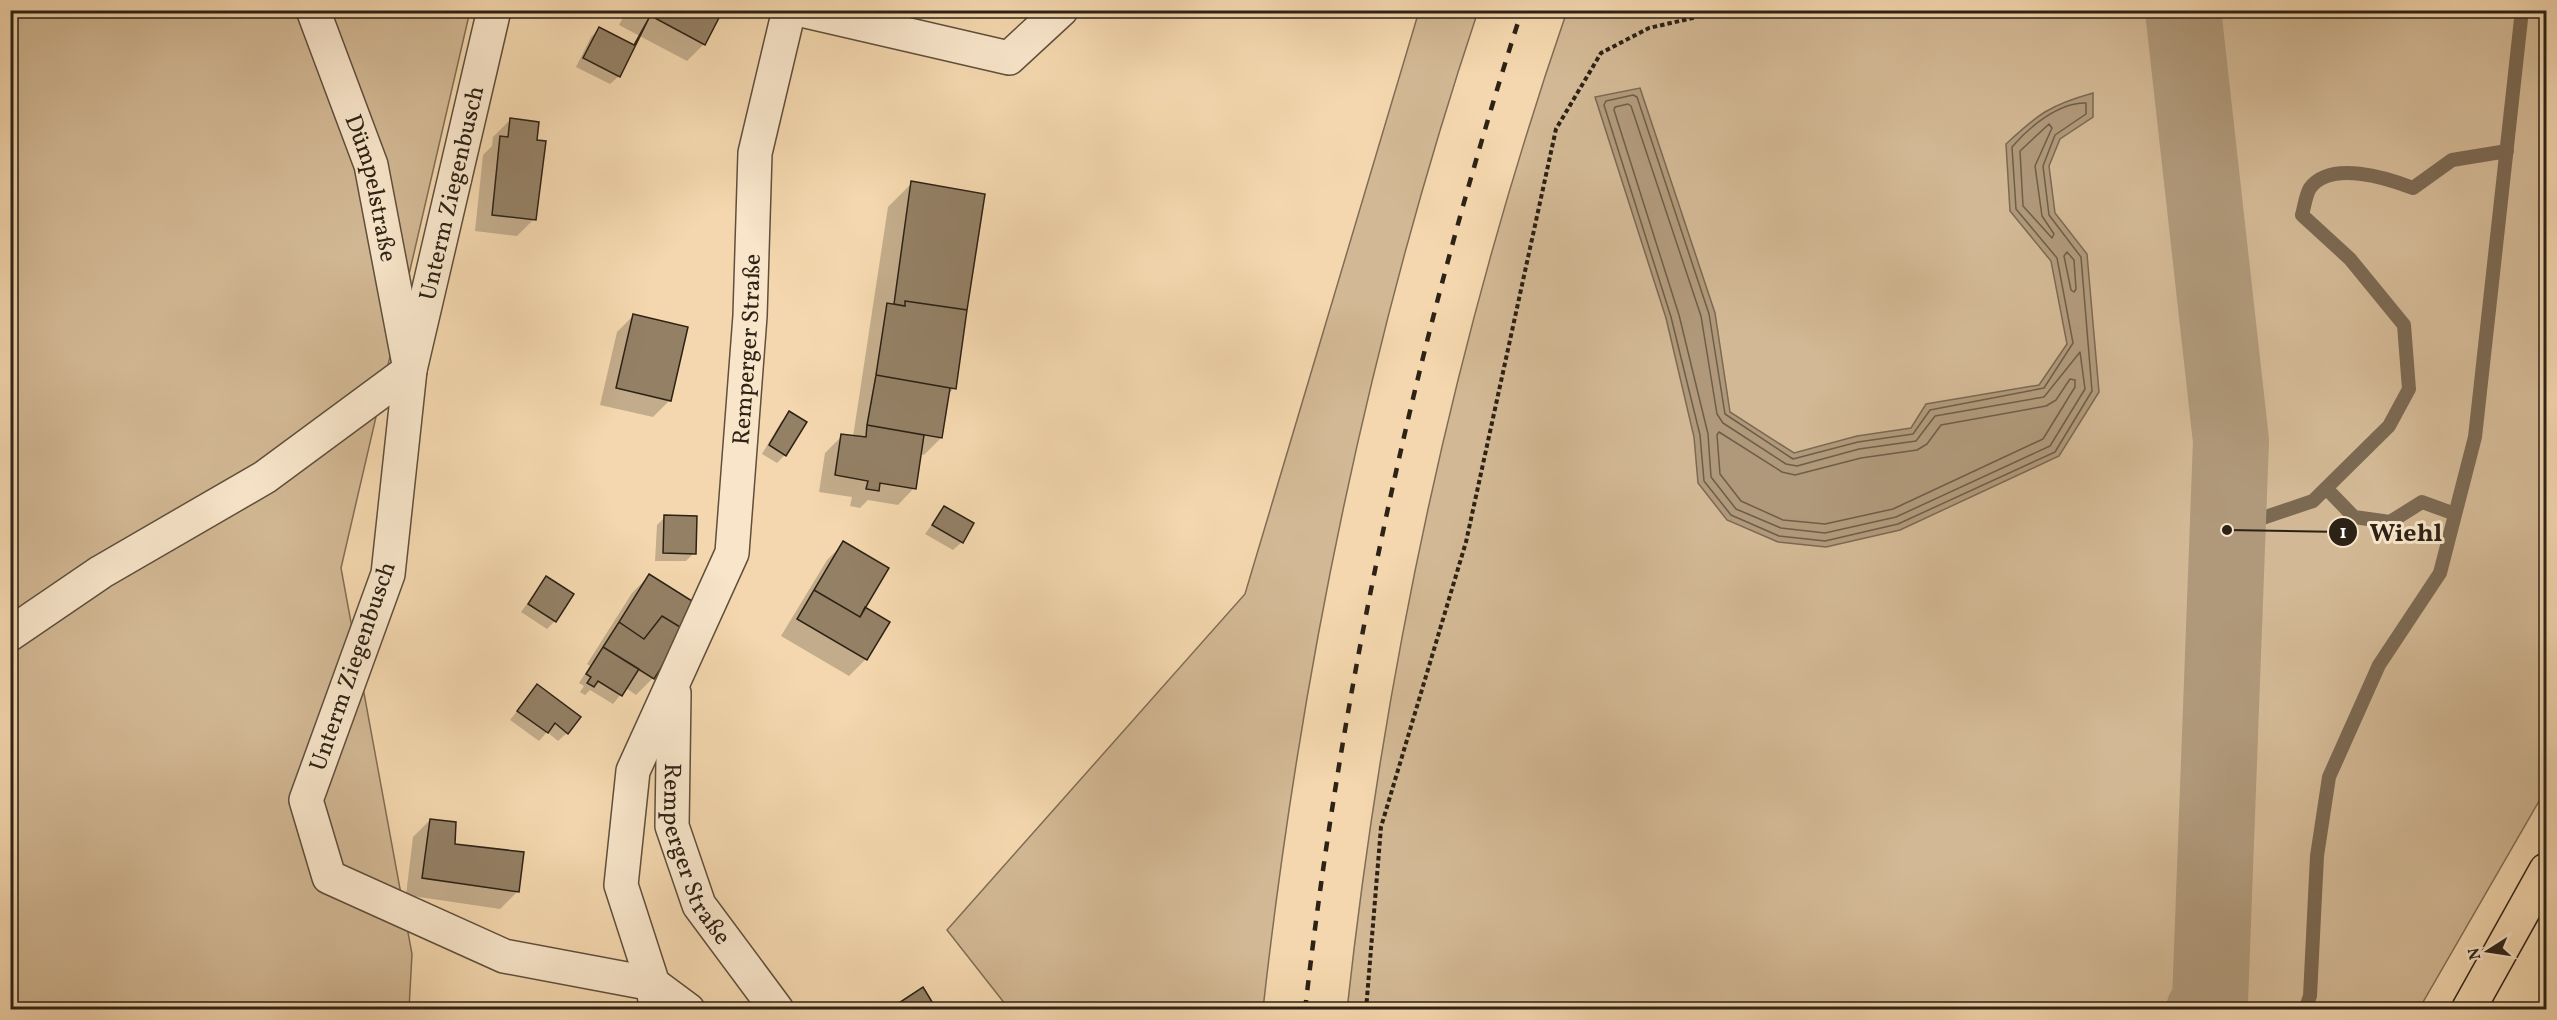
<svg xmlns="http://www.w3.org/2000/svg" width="2557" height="1020" viewBox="0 0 2557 1020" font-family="Vollkorn,serif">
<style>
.green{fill:#d2b894;stroke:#806d55;stroke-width:1.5}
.water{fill:#b0997a;stroke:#7c6952;stroke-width:1.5}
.shadow{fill:#0003}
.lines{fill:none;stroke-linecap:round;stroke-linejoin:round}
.shore{stroke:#6e5e48;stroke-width:1.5}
.stream{stroke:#7c6952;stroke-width:14}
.river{stroke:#b0997a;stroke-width:76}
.building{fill:#948065;stroke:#2d2216;stroke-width:1.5}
.minor-casing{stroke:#5f4f3c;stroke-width:36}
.major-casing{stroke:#2d2216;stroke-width:36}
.path{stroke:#2d2216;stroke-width:4;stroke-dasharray:4.5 3;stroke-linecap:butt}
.minor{stroke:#f8e5ca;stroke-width:33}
.major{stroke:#f4d7ae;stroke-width:33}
.rail{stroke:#2d2216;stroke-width:4.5;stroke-dasharray:10 10;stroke-linecap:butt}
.labels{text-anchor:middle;stroke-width:6;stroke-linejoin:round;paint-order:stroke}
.street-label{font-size:24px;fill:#2d2216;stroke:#f8e5ca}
.leader{fill:none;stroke:#2d2216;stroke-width:2}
.callout-dot{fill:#2d2216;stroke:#f8e5ca;stroke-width:2}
.mark-label{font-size:18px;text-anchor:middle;font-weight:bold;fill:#fff}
.callout-label{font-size:26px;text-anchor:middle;font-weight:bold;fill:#2d2216;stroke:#f8e5ca;stroke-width:6;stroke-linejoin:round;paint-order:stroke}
</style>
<rect width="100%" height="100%" fill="#f4d7ae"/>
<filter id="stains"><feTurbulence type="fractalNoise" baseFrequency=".00333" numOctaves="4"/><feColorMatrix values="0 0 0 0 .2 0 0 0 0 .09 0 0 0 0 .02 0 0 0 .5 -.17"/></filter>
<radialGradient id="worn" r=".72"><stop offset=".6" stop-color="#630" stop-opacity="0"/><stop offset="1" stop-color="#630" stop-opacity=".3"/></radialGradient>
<path class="green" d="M 10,11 L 470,11 L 341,568 L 412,954 L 409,1009 L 11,1009 Z
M 1419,11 L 1478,11 C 1370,334 1301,671 1263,1009 L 1009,1009 L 947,930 L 1245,594 Z
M 1567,11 L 2546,11 L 2546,789 L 2419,1009 L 1347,1010 C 1384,671 1456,333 1567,11 Z"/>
<path class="water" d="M 1640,88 L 1715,313 L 1730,412 L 1794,453 L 1857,436 L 1911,428 L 1926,404 L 2039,385 L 2067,344 L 2051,261 L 2010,211 L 2006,144 C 2038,114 2050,105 2093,93 L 2093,117 L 2060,139 L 2049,166 L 2055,213 L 2087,254 L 2099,392 L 2059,456 L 1900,530 L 1826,547 L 1778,542 L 1727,520 L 1698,483 L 1694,437 L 1666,318 L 1595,97 Z"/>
<path class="shadow" d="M 627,10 L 722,10 L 704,44 L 687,61 L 619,25 Z
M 599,29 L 619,76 L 610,84 L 576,67 L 591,37 Z
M 510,120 L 536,142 L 534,219 L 517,236 L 475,231 L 483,155 L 492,146 L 493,137 Z
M 912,183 L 954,388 L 948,395 L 941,438 L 924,455 L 920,454 L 914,488 L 898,505 L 868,500 L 860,508 L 850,506 L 852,497 L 819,492 L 825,453 L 842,436 L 853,437 L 888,207 Z
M 634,315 L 670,400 L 653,417 L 600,405 L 617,332 Z
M 789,413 L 785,455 L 777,463 L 762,454 L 781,422 Z
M 944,508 L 962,542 L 953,550 L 925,534 Z
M 665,517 L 694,553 L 686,561 L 655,561 L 657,525 Z
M 844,543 L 863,607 L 866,659 L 849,676 L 781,636 L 827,560 Z
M 649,576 L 653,678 L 636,695 L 626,688 L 613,704 L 590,690 L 585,695 L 580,692 L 584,686 L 579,683 L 590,666 L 587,664 L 632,593 Z
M 546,578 L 555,621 L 547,629 L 521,612 Z
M 537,686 L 567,733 L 558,741 L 547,732 L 539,741 L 510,720 Z
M 430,820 L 454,846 L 522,853 L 517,892 L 500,909 L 406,895 L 413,837 Z"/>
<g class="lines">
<path class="shore" d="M 1633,95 L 1637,97 L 1709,314 L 1725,414 L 1793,459 L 1858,442 L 1913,434 L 1930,410 L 2044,388 L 2073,343 L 2057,258 L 2016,209 L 2012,147 C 2029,127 2059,102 2086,103 L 2086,114 L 2055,135 L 2043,166 L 2049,215 L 2081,257 L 2092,391 L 2055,452 L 1898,524 L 1825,541 L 1779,536 L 1731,515 L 1704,481 L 1700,435 L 1671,317 L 1604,105 L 1606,101 Z
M 1628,104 L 1631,106 L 1701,316 L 1717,414 L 1723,423 L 1786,464 L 1797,466 L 1859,449 L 1916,441 L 1935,416 L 2044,397 L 2080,352 L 2085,389 L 2050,446 L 1896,517 L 1825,533 L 1781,528 L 1736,509 L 1711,477 L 1708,434 L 1679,315 L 1614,110 L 1615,107 Z
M 2049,124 L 2052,128 L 2035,166 L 2042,216 L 2054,234 L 2052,238 L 2023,206 L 2020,151 Z
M 2067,252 L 2074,260 L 2076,289 L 2074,292 L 2071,290 L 2064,256 Z
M 2070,379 L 2075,380 L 2075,387 L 2043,439 L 1893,509 L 1825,524 L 1783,520 L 1741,501 L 1720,474 L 1717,435 L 1719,432 L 1782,472 L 1795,475 L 1861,458 L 1917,450 L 1927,444 L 1941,425 L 2046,406 L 2056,400 Z"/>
<path class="stream" d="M 2326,488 L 2354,517 L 2390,522 L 2422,502 L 2455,514
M 2227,530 L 2313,501 L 2389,426 L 2409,389 L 2404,325 L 2350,259 L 2302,215 C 2304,208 2306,194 2310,188 C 2331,160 2387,178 2413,188 L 2452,160 L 2507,151
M 2305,1010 L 2310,996 L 2317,856 L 2329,777 L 2379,665 L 2440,573 L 2475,437 L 2522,10"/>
<path class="river" d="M 2183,10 L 2231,441 L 2210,1002 L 2204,1010"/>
</g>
<path class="building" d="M 640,10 L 723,10 L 705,45 Z
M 650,16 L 620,77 L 583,58 L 599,27 L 634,45 Z
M 510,118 L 539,122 L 537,140 L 546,141 L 536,220 L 492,215 L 500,136 L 508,137 Z
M 911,181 L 985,194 L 967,310 L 905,301 L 905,306 L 894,304 Z
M 905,301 L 967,310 L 956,389 L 876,375 L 887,303 L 905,306 Z
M 633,314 L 688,327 L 671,401 L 616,388 Z
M 876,375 L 950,388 L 942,438 L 867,425 Z
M 789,411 L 807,422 L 786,456 L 769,445 L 770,443 Z
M 867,425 L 924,435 L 916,489 L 880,483 L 879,491 L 866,489 L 868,481 L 835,475 L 841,434 L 866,437 Z
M 944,506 L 974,523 L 963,543 L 932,525 Z
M 664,515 L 697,516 L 696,554 L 663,553 Z
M 843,541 L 889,568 L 860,617 L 814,590 Z
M 649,574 L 700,606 L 685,630 L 662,616 L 644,639 L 619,622 Z
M 546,576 L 574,594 L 556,622 L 528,604 Z
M 814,590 L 860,617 L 865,607 L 890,622 L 867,660 L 797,619 Z
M 662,616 L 685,630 L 654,679 L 603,647 L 619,622 L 644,639 Z
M 603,647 L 639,669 L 622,696 L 598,681 L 594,687 L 587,683 L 591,677 L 586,674 Z
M 537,684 L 581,717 L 568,734 L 555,723 L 548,733 L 517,711 Z
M 430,819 L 456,822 L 455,844 L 524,852 L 519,892 L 422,878 Z
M 923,987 L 937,1010 L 888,1010 Z"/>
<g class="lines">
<defs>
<g id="minor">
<path id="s1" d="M 313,10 L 371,165 L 408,359"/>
<path d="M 494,10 L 410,370 L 388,574 L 306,800 L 329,877 L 504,956 L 653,984 L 656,1010"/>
<path d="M 801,10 L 1009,58 L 1061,10"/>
<path d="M 10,634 L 101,572 L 265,477 L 410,370"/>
<path id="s2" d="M 674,693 L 672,826 L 699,905 L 777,1010"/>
<path id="s3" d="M 688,1010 L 653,984 L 621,885 L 633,771 L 732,553 L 750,316 L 755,153 L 789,10"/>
</g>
<path id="major" d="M 2468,1010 L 2546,870"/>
</defs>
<use href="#minor" class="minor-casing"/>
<use href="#major" class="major-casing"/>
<path class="path" d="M 1366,1010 L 1381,827 L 1466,542 L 1556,129 L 1601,53 L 1649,28 L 1697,17"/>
<use href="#minor" class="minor"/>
<use href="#major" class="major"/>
<path class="rail" d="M 1305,1010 C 1344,670 1417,336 1522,10"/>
</g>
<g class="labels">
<g class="street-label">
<text dy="8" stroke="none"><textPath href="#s1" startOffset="188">Dümpelstraße</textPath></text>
<text transform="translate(451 193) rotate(-77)" y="8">Unterm Ziegenbusch</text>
<text dy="8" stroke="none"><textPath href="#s3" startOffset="706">Remperger Straße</textPath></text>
<text transform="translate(352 666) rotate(-71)" y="8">Unterm Ziegenbusch</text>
<text dy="8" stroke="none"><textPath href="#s2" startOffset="166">Remperger Straße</textPath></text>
</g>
</g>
<path class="leader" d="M2227 530L2343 532"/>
<g class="callout-dot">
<circle cx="2227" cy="530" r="6"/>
<circle cx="2343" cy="532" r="15"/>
</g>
<g class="mark-label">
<text x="2343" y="538">1</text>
</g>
<g class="callout-label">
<text x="2406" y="541">Wiehl</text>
</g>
<rect width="2557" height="1020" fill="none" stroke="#f4d7ae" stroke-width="36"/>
<rect x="12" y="12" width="2533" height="996" fill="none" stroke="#2d2216" stroke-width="3"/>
<rect x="18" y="18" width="2521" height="984" fill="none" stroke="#2d2216" stroke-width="1.5"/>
<g transform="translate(2488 951) rotate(258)" stroke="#f8e5ca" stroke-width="4.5" paint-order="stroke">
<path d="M0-4.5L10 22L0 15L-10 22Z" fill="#2d2216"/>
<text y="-9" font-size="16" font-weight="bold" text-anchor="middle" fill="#2d2216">N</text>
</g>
<rect width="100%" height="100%" filter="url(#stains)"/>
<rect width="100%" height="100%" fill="url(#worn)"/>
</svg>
